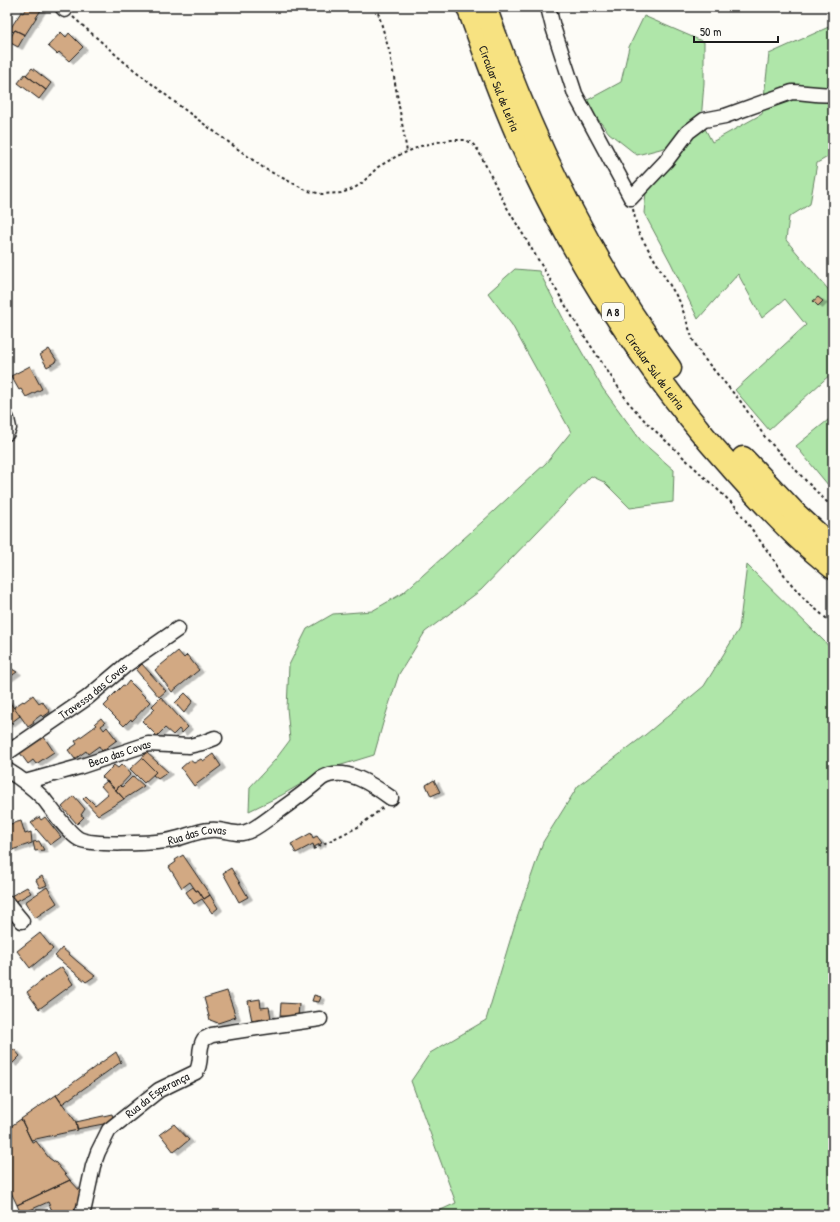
<svg xmlns="http://www.w3.org/2000/svg" width="840" height="1222" viewBox="0 0 840 1222" font-family="'Patrick Hand',sans-serif">
<style>
.green{fill:#afe6a9;stroke:#668162}
.building{fill:#d2a983;stroke:#1c1c1c;filter:url(#shadow)}
.lines{fill:none;stroke-linecap:round;stroke-linejoin:round}
.street-casing{stroke:#1c1c1c;stroke-width:17}
.highway-casing{stroke:#1c1c1c;stroke-width:25}
.path{stroke:#1c1c1c;stroke-width:2;stroke-dasharray:3 3;stroke-linecap:butt}
.street{stroke:#fdfcf7;stroke-width:14}
.highway{stroke:#f7e281;stroke-width:22}
.labels{text-anchor:middle;stroke-width:3;stroke-linejoin:round;paint-order:stroke}
.shield{fill:#fdfcf7;stroke:#605f5e;stroke-width:1}
.shield-label{font-size:11px;font-weight:bold;fill:#1c1c1c}
.street-label{font-size:12px;fill:#1c1c1c;stroke:#fdfcf7}
</style>
<defs>
<filter id="shadow"><feDropShadow dx="4.5" dy="2.5" stdDeviation="0" flood-color="#0004"/></filter>
</defs>
<rect width="100%" height="100%" fill="#fdfcf7"/>
<filter id="ink" filterUnits="userSpaceOnUse"><feTurbulence type="fractalNoise" baseFrequency=".025" numOctaves="2"/><feDisplacementMap in="SourceGraphic" scale="8" xChannelSelector="R" yChannelSelector="G"/><feConvolveMatrix kernelMatrix="1 2 1 2 8 2 1 2 1" color-interpolation-filters="sRGB"/></filter>
<g filter="url(#ink)">
<path class="green" d="M 644,16 L 704,42 L 704,83 L 701,121 L 712,142 L 762,114 L 769,54 L 833,25 L 833,154 L 817,163 L 810,204 L 789,217 L 786,240 L 833,295 L 833,372 L 769,430 L 735,390 L 806,325 L 785,299 L 762,318 L 738,274 L 698,319 L 671,263 L 644,213 L 646,192 L 668,147 L 637,155 L 609,133 L 584,102 L 621,82 L 629,47 Z
M 515,269 L 539,271 L 568,328 L 603,389 L 642,442 L 674,470 L 673,502 L 630,508 L 604,482 L 591,476 L 481,590 L 425,632 L 399,674 L 383,723 L 374,755 L 325,770 L 282,795 L 249,811 L 250,787 L 275,760 L 290,740 L 287,708 L 289,665 L 307,629 L 333,614 L 372,611 L 403,593 L 482,522 L 546,463 L 571,432 L 512,325 L 488,293 Z
M 833,416 L 833,491 L 796,446 Z
M 747,565 L 824,641 L 833,651 L 833,1215 L 430,1215 L 456,1203 L 411,1081 L 430,1053 L 486,1020 L 515,924 L 543,842 L 578,786 L 645,735 L 704,686 L 739,629 Z"/>
<path class="building" d="M 27,7 L 36,7 L 41,10 L 25,35 L 15,30 L 13,32 L 10,29 L 21,12 L 23,13 Z
M 15,30 L 25,35 L 18,47 L 7,41 L 7,36 L 10,38 Z
M 61,32 L 66,37 L 69,33 L 83,47 L 69,61 L 59,52 L 57,54 L 48,46 Z
M 32,68 L 51,83 L 46,90 L 26,75 Z
M 25,74 L 46,90 L 39,99 L 18,83 Z
M 818,297 L 823,301 L 818,306 L 813,301 Z
M 49,349 L 57,361 L 47,367 L 40,355 Z
M 30,366 L 42,389 L 26,397 L 21,389 L 19,390 L 11,376 Z
M 178,651 L 184,658 L 187,655 L 199,670 L 172,692 L 155,670 Z
M 142,664 L 166,691 L 159,697 L 136,670 Z
M 7,666 L 17,672 L 7,679 Z
M 129,681 L 150,702 L 132,721 L 131,719 L 124,726 L 104,706 L 109,701 L 108,700 L 123,685 L 125,686 Z
M 185,693 L 193,701 L 184,713 L 175,703 Z
M 33,695 L 39,703 L 42,701 L 50,712 L 43,717 L 41,715 L 33,721 L 34,723 L 28,727 L 14,707 L 23,701 L 24,702 Z
M 161,697 L 188,727 L 182,733 L 179,729 L 173,735 L 165,728 L 157,736 L 142,721 L 155,709 L 152,706 Z
M 7,699 L 20,716 L 8,725 L 7,724 Z
M 101,718 L 105,723 L 101,726 L 104,730 L 107,727 L 117,740 L 102,751 L 99,746 L 88,754 L 86,751 L 75,759 L 68,750 L 77,744 L 75,741 L 97,725 L 95,723 Z
M 44,737 L 54,752 L 36,764 L 33,760 L 28,764 L 20,753 Z
M 146,752 L 168,772 L 158,779 L 153,775 L 156,772 L 142,758 Z
M 213,754 L 221,766 L 194,786 L 181,768 L 190,760 L 194,763 L 201,759 L 203,761 Z
M 142,758 L 156,772 L 144,783 L 130,769 Z
M 122,764 L 131,774 L 116,790 L 102,777 L 114,765 L 118,768 Z
M 133,776 L 144,786 L 124,799 L 116,790 L 120,785 L 122,787 Z
M 434,780 L 440,792 L 431,796 L 426,785 Z
M 107,781 L 124,799 L 98,815 L 83,799 L 86,796 L 95,805 L 108,794 L 101,786 Z
M 74,796 L 85,809 L 81,815 L 84,817 L 77,824 L 62,807 Z
M 39,817 L 41,820 L 45,817 L 61,837 L 50,845 L 31,823 Z
M 21,821 L 25,834 L 31,832 L 32,843 L 12,850 L 7,834 L 7,830 L 8,830 L 7,825 Z
M 311,833 L 313,838 L 317,836 L 322,843 L 314,847 L 313,844 L 296,853 L 291,844 Z
M 39,841 L 44,850 L 35,851 L 33,842 Z
M 183,855 L 210,895 L 204,899 L 198,890 L 196,891 L 190,882 L 182,888 L 169,867 L 176,862 L 175,860 Z
M 231,868 L 248,897 L 239,902 L 223,873 Z
M 42,876 L 47,885 L 40,888 L 36,880 Z
M 27,887 L 31,893 L 13,903 L 9,897 Z
M 47,887 L 57,903 L 35,918 L 25,902 Z
M 193,887 L 196,891 L 198,890 L 204,899 L 210,895 L 218,908 L 212,913 L 202,899 L 194,904 L 186,892 Z
M 40,933 L 53,949 L 30,968 L 17,951 Z
M 62,948 L 78,962 L 95,976 L 86,982 L 55,956 Z
M 62,967 L 73,984 L 39,1009 L 27,992 L 49,975 L 50,975 Z
M 227,991 L 236,1017 L 218,1023 L 210,1020 L 204,998 Z
M 314,995 L 321,997 L 319,1002 L 312,1001 Z
M 260,999 L 261,1008 L 269,1007 L 271,1018 L 252,1021 L 248,1001 Z
M 281,1003 L 299,1004 L 298,1017 L 280,1016 Z
M 14,1049 L 20,1056 L 12,1064 L 7,1057 L 11,1054 L 9,1053 Z
M 116,1052 L 121,1062 L 62,1104 L 56,1095 Z
M 56,1095 L 76,1122 L 78,1130 L 31,1140 L 21,1119 Z
M 112,1114 L 114,1122 L 77,1129 L 76,1122 Z
M 21,1119 L 32,1142 L 36,1141 L 49,1158 L 56,1163 L 70,1180 L 17,1205 L 7,1184 L 7,1129 Z
M 174,1124 L 189,1140 L 174,1152 L 160,1134 Z
M 70,1180 L 83,1194 L 75,1215 L 54,1215 L 48,1202 L 21,1214 L 17,1205 Z"/>
<g class="lines">
<defs>
<g id="street">
<path d="M 62,7 L 65,10"/>
<path d="M 548,7 L 553,27 L 575,94 L 631,198 L 666,161 L 688,132 L 704,120 L 725,116 L 792,92 C 806,92 819,96 833,94"/>
<path d="M 7,419 L 9,428 L 7,433"/>
<path id="s1" d="M 7,753 L 87,698 L 126,665 L 178,629"/>
<path id="s2" d="M 7,770 C 20,778 32,787 43,798 C 51,808 69,834 79,839 C 93,846 149,843 166,841 C 181,839 195,831 210,830 C 226,828 236,838 251,830 C 261,825 270,817 279,811 C 293,801 308,790 322,778 C 345,765 373,785 391,798"/>
<path id="s3" d="M 25,782 L 79,767 L 148,744 L 189,746 L 202,743 L 215,738"/>
<path d="M 7,903 L 22,921"/>
<path id="s4" d="M 81,1215 L 84,1208 L 93,1166 L 98,1152 L 109,1130 L 159,1090 L 196,1072 C 203,1062 197,1049 204,1039 L 212,1035 L 237,1031 L 320,1019"/>
</g>
<g id="highway">
<path id="s5" d="M 468,7 C 488,62 508,118 534,171 C 581,269 640,359 709,442 C 736,473 763,504 792,532 C 805,545 819,556 833,568"/>
<path d="M 485,7 C 530,135 588,259 670,368"/>
<path d="M 743,458 L 796,514 L 833,548"/>
</g>
</defs>
<use href="#street" class="street-casing"/>
<use href="#highway" class="highway-casing"/>
<path class="path" d="M 376,7 L 378,12 L 390,54 L 407,152
M 73,17 L 123,61 L 181,107 L 265,169 L 308,191 L 322,194 L 341,193 L 353,189 L 362,183 L 378,167 L 397,156 L 421,146 L 437,142 L 451,140 L 465,140 L 472,143 L 478,150 L 506,206 L 579,328 L 628,402 L 646,422 L 736,507 L 788,580 L 805,600 L 833,624
M 633,209 L 638,232 L 680,302 L 693,340 L 702,356 L 741,402 L 765,437 L 808,483 L 833,508
M 313,849 L 358,827 L 384,807"/>
<use href="#street" class="street"/>
<use href="#highway" class="highway"/>
</g>
</g>
<g class="labels">
<rect class="shield" x="602" y="303" width="22" height="18" rx="3"/>
<g class="shield-label">
<text x="613" y="316">A 8</text>
</g>
<g class="street-label">
<text dy="4" stroke="none"><textPath href="#s5" startOffset="87">Circular Sul de Leiria</textPath></text>
<text dy="4" stroke="none"><textPath href="#s5" startOffset="411">Circular Sul de Leiria</textPath></text>
<text dy="4" stroke="none"><textPath href="#s1" startOffset="106">Travessa das Covas</textPath></text>
<text dy="4" stroke="none"><textPath href="#s3" startOffset="99">Beco das Covas</textPath></text>
<text dy="4" stroke="none"><textPath href="#s2" startOffset="220">Rua das Covas</textPath></text>
<text dy="4" stroke="none"><textPath href="#s4" startOffset="150">Rua da Esperança</textPath></text>
</g>
</g>
<rect width="840" height="1222" fill="none" stroke="#fdfcf7" stroke-width="24"/>
<rect x="12" y="12" width="816" height="1198" fill="none" stroke="#1c1c1c" stroke-width="1.5" filter="url(#ink)"/>
<path d="M694 36v6h84v-6" fill="none" stroke="#1c1c1c" stroke-width="2"/>
<text x="700" y="36" font-size="12" fill="#1c1c1c" stroke="#fdfcf7" stroke-width="3" paint-order="stroke">50 m</text>
</svg>
